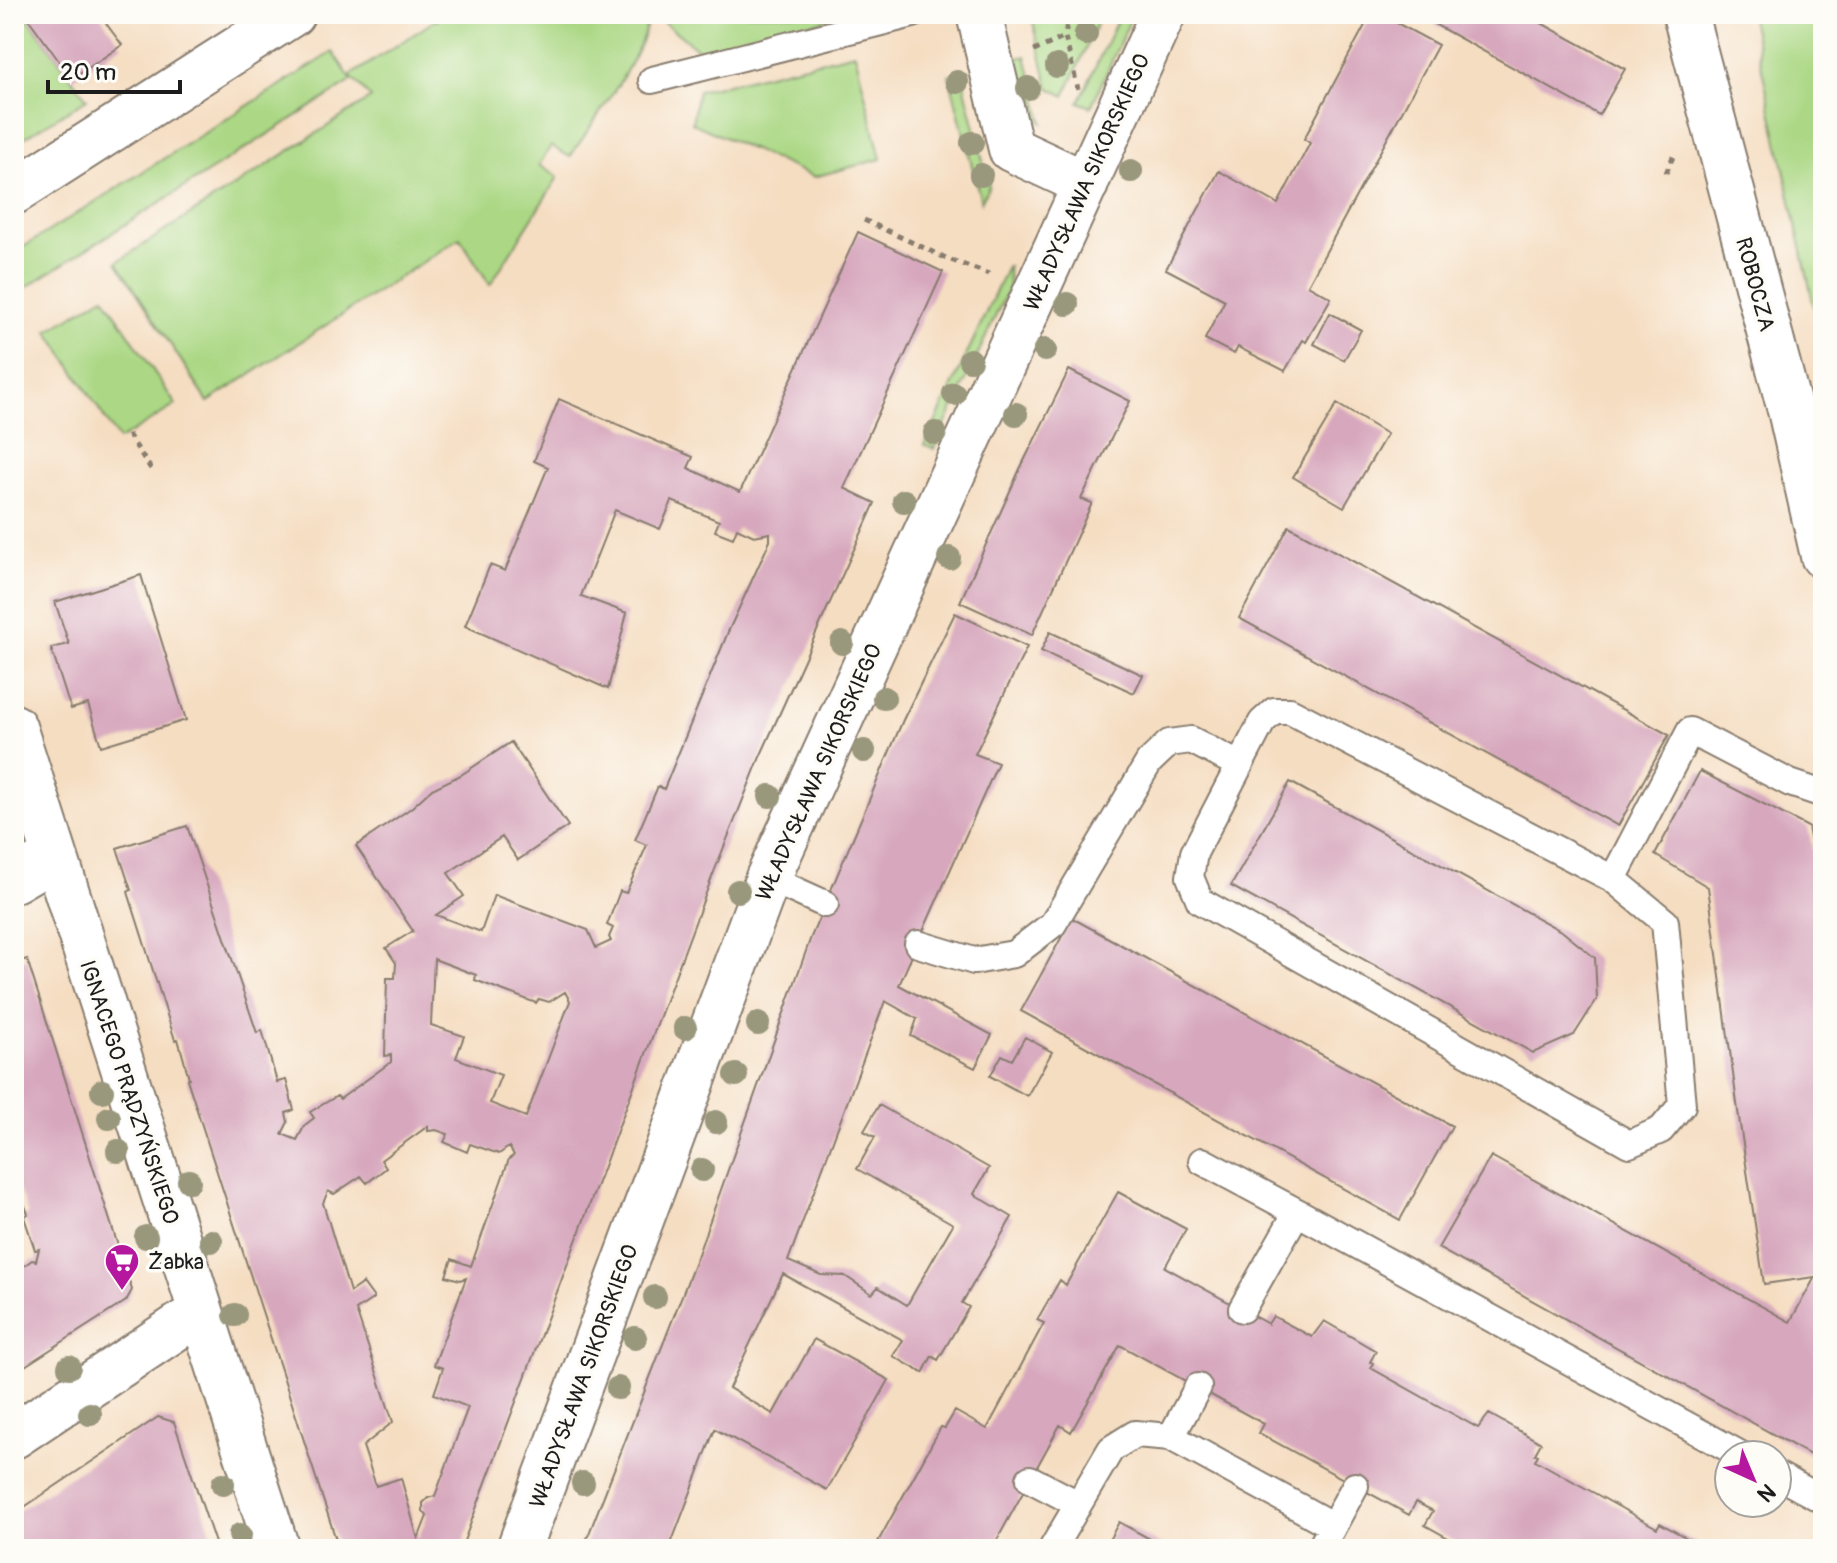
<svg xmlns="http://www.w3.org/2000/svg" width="1837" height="1563" viewBox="0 0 1837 1563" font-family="Pangolin,sans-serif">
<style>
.green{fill:#acd885;stroke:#647a50;stroke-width:2}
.building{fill:#d7a7bd;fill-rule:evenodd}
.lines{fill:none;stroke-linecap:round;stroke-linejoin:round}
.service-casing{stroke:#887c6e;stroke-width:30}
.minor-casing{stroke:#887c6e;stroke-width:48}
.path{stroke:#887c6e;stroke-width:5;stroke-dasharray:6 6;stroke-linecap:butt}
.service{stroke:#fff;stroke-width:26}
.minor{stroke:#fff;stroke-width:44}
.tree{fill:#99977b}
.labels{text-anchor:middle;stroke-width:7;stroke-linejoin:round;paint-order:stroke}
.street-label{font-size:22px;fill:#1c1c1c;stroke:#fdfcf7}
.poi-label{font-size:22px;fill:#1c1c1c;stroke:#fdfcf7;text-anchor:start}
</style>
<rect width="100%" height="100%" fill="#fdfcf7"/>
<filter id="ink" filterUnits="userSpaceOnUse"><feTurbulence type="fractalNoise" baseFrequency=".0125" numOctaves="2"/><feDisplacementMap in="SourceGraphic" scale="16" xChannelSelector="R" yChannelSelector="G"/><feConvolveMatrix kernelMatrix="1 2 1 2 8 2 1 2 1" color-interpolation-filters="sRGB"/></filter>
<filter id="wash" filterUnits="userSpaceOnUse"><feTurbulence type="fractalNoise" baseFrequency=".006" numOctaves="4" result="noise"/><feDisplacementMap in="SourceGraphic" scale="32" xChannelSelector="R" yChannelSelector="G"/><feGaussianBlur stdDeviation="1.8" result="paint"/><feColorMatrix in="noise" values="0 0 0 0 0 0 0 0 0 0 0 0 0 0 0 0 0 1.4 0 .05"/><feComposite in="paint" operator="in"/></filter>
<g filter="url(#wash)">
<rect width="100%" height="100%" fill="#f5ddc1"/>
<path class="green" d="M 14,14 L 25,14 L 87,99 L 14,144 Z
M 445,14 L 649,14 C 643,57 595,119 570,157 L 551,146 L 539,165 L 558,177 L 490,285 L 460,238 L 208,402 L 117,262 L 371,98 L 350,76 Z
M 653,14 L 846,14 L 704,54 Z
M 1031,14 L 1101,14 L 1065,96 L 1049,88 Z
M 1120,14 L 1133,14 L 1091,107 L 1079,102 Z
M 1750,14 L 1823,14 L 1823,348 Z
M 333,52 L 352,81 L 14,295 L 14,253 Z
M 855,53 L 881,159 L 814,177 L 692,123 L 698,91 Z
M 1026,56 L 1043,123 L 1030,112 L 1015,59 Z
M 961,71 L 989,186 L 981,202 L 949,75 Z
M 1008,265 L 1009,287 L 934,449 L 925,445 Z
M 104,296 L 176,405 L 119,440 L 48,331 Z"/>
<g id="blocks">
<path class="building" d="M 25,14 L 99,14 L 122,45 L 72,79 Z
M 1371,14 L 1380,14 L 1438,45 L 1308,285 L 1331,298 L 1306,342 L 1303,340 L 1285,371 L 1238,347 L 1234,354 L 1205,339 L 1225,300 L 1166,269 L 1219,171 L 1278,204 L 1310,143 L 1304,139 Z
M 1416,14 L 1525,14 L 1625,69 L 1599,115 Z
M 858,232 L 943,272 L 844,488 L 875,503 L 760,757 L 712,877 L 461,1549 L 339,1549 L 187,1079 L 189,1078 L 178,1039 L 175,1040 L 128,892 L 131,890 L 117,848 L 187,826 L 257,1033 L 262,1030 L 277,1082 L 286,1080 L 294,1110 L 286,1113 L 288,1122 L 282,1134 L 297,1140 L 305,1125 L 314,1118 L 310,1112 L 337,1096 L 340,1099 L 391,1062 L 391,1055 L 385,1056 L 387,978 L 395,978 L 396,963 L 386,948 L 413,931 L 356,846 L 411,808 L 432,789 L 461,775 L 511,742 L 568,826 L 518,860 L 502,837 L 448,873 L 464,896 L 436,915 L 481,932 L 494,895 L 588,930 L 596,948 L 611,941 L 609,937 L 613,928 L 607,925 L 620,891 L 626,893 L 647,845 L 635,840 L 658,786 L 664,789 L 728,632 L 770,541 L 770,533 L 754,536 L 737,528 L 733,538 L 715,531 L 719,521 L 672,501 L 660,529 L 615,510 L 581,596 L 627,613 L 608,689 L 465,626 L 490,565 L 505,571 L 548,467 L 534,461 L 559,399 L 693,457 L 688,468 L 740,492 ZM 434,959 L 476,975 L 475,980 L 536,1003 L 539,999 L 549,1002 L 565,992 L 570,1001 L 526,1117 L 490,1103 L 501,1075 L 456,1058 L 464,1036 L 431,1025 ZM 428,1126 L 428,1131 L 436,1130 L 448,1134 L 444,1142 L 467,1152 L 470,1144 L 499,1154 L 509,1147 L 514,1155 L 509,1159 L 471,1266 L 452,1259 L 446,1276 L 460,1280 L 466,1278 L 434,1365 L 443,1368 L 434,1394 L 468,1407 L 435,1496 L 428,1498 L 423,1503 L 423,1511 L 427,1516 L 418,1539 L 401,1478 L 376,1486 L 363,1446 L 393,1422 L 356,1310 L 374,1298 L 363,1283 L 350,1292 L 323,1203 L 328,1191 L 334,1194 L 361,1176 L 367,1183 L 386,1168 L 381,1160 Z
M 1330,313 L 1361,330 L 1344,360 L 1314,344 Z
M 1069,370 L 1130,401 L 1081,499 L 1092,503 L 1032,635 L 960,602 L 1020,469 Z
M 1337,404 L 1387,434 L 1344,507 L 1293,477 Z
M 1289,526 L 1669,735 L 1618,826 L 1239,618 Z
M 141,575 L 186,720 L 101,746 L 88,704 L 71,709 L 67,698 L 51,648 L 69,644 L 55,602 Z
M 955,613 L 1027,647 L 975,754 L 998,763 L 899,985 L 992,1035 L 975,1068 L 911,1036 L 917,1019 L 885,1001 L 788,1261 L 821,1275 L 845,1276 L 872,1294 L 878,1287 L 907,1305 L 953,1224 L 857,1169 L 875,1137 L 864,1131 L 879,1105 L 989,1168 L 974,1194 L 1012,1217 L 962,1303 L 969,1307 L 938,1360 L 932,1356 L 923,1373 L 893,1356 L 903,1340 L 783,1274 L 729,1388 L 773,1414 L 814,1339 L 889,1380 L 827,1490 L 715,1429 L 669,1549 L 583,1549 L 697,1257 L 811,937 L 903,720 Z
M 1050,632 L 1143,675 L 1134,693 L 1041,651 Z
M 1700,771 L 1808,827 L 1823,905 L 1823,1462 L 1438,1248 L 1491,1156 L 1790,1322 L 1815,1277 L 1764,1284 L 1738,1111 L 1708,887 L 1655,855 Z
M 1290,782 L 1563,932 L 1595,958 L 1597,999 L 1574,1035 L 1533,1053 L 1231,886 Z
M 1072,918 L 1452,1126 L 1400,1220 L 1021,1011 Z
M 27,959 L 132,1290 L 126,1301 L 14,1373 L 14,1273 L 32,1260 L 36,1261 L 39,1249 L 35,1250 L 24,1217 L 28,1214 L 14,1177 L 14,963 Z
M 1025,1037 L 1052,1052 L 1027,1096 L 990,1076 L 1002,1055 L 1012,1060 Z
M 1118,1192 L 1186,1229 L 1165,1267 L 1268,1324 L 1273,1316 L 1312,1337 L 1324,1321 L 1376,1351 L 1370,1362 L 1373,1363 L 1371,1368 L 1478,1428 L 1489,1414 L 1541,1443 L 1535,1454 L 1538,1455 L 1535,1460 L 1657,1528 L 1660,1523 L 1707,1549 L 1499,1549 L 1488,1543 L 1485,1549 L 1468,1549 L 1425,1525 L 1433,1511 L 1416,1502 L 1409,1515 L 1259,1433 L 1264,1424 L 1120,1345 L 1071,1432 L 1060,1425 L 992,1549 L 874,1549 L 941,1427 L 945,1428 L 955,1411 L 987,1429 L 1044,1323 L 1037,1320 L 1060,1280 L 1066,1285 Z
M 158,1417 L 174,1422 L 217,1549 L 14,1549 L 14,1514 Z
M 1119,1522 L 1168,1549 L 1104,1549 Z"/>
</g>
</g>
<g filter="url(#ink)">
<use href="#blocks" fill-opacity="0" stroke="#887c6e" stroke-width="2"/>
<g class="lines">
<defs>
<path id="service" d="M 652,80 L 913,14
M 1274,711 L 1290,711 L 1613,879 L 1665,922 L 1682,1105 L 1661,1130 L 1629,1144 L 1200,901 L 1190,877 L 1194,853 L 1262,722 Z
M 768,878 L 825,904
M 1613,879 L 1690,731 L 1790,783 L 1823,794
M 918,944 L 974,961 L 1014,954 L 1053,924 L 1149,762 L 1169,743 L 1191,740 L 1239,765
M 1202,1161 L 1297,1212
M 1242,1309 L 1297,1212 L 1741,1455
M 1171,1437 L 1333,1526 L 1320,1549
M 1777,1475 L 1823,1500
M 1030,1479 L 1076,1503
M 1333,1526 L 1355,1486
M 1052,1549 L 1111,1449 L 1135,1434 L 1171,1437 L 1198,1387"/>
<path id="minor" d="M 979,14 L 1011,149 L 1086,184
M 1685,14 L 1790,410 L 1823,556
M 14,192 L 292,14
M 14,727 L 277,1549
M 14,880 L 55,856
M 14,1436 L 200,1312
M 519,1549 L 768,878 L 1163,14"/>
</defs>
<use href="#service" class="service-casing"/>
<use href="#minor" class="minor-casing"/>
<path class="path" d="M 1068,14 L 1065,37 L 1078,89
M 1034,51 L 1065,37
M 1666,173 L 1675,152
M 864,220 L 948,259 L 989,274
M 128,434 L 151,469"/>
<use href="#service" class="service"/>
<use href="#minor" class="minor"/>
</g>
<g class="tree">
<circle cx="1086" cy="34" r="12"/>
<circle cx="1057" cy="66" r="12"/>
<circle cx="957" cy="82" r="12"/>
<circle cx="1028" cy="88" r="12"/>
<circle cx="972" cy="143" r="12"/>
<circle cx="1131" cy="171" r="12"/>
<circle cx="981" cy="175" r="12"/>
<circle cx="1067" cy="304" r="12"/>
<circle cx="1045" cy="350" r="12"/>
<circle cx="970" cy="360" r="12"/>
<circle cx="954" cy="394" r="12"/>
<circle cx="1016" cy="414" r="12"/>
<circle cx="935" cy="433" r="12"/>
<circle cx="904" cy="501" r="12"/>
<circle cx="949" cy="558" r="12"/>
<circle cx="842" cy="643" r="12"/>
<circle cx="884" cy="698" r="12"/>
<circle cx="864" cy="751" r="12"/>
<circle cx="770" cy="796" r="12"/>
<circle cx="738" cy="891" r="12"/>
<circle cx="758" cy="1024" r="12"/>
<circle cx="685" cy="1028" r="12"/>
<circle cx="736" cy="1075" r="12"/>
<circle cx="102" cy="1091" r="12"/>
<circle cx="109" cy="1118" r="12"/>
<circle cx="716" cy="1122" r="12"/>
<circle cx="118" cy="1151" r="12"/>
<circle cx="702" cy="1170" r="12"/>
<circle cx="189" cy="1181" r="12"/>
<circle cx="146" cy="1237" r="12"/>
<circle cx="211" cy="1241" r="12"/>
<circle cx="655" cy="1297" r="12"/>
<circle cx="235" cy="1315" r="12"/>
<circle cx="635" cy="1338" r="12"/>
<circle cx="69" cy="1367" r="12"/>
<circle cx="618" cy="1388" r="12"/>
<circle cx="90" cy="1414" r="12"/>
<circle cx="583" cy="1483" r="12"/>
<circle cx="223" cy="1484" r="12"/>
<circle cx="240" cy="1535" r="12"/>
</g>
</g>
<defs>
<symbol id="supermarket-pin" viewBox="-11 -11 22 30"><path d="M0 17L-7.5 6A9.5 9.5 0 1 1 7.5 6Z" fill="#b5179e" stroke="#fdfcf7"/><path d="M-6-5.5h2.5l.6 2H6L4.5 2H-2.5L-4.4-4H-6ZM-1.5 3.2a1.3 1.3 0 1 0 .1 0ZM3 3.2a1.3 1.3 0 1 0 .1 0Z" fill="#fff"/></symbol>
</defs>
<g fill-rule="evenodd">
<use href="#supermarket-pin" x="102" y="1241" width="40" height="54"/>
</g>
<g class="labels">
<g class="street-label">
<text transform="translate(1086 182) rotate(-66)" y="8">WŁADYSŁAWA SIKORSKIEGO</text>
<text transform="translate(1756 284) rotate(75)" y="8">ROBOCZA</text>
<text transform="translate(818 772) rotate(-66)" y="8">WŁADYSŁAWA SIKORSKIEGO</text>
<text transform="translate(130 1092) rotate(72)" y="8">IGNACEGO PRĄDZYŃSKIEGO</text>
<text transform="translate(583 1376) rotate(-70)" y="8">WŁADYSŁAWA SIKORSKIEGO</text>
</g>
<g class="poi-label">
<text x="148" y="1269">Żabka</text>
</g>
</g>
<rect width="1837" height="1563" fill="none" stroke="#fdfcf7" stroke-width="48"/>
<g transform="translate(1753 1479) rotate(136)"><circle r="38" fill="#fdfcf7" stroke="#a3a29f" stroke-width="2"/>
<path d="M0-6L14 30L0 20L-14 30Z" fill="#b5179e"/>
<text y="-12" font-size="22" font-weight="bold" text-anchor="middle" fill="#1c1c1c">N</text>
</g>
<path d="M48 80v12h132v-12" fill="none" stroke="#1c1c1c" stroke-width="4"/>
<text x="60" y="80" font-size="24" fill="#1c1c1c" stroke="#fdfcf7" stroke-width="6" paint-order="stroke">20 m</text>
</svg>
